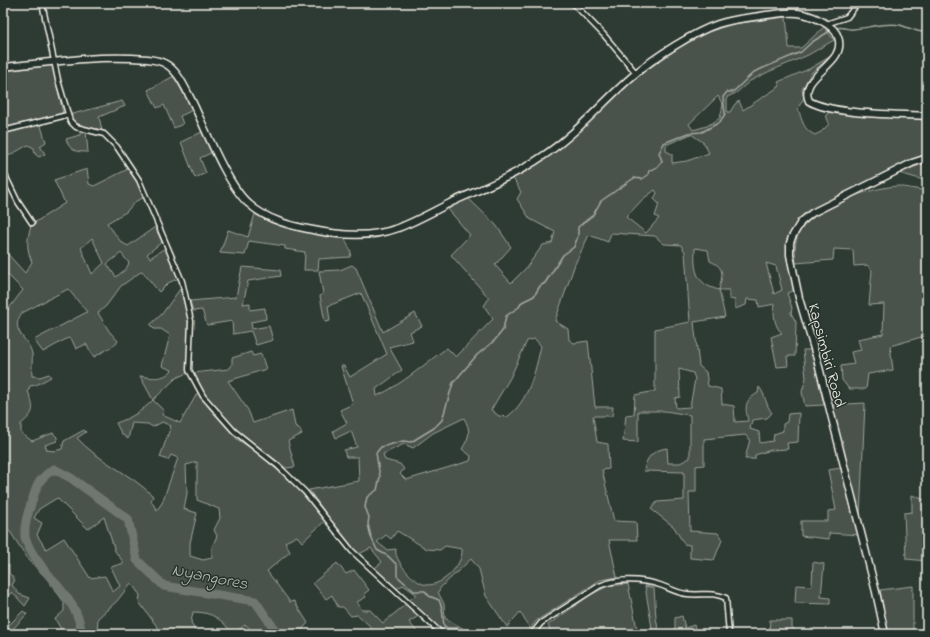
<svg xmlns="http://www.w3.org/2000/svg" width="930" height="637" viewBox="0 0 930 637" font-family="'Indie Flower',sans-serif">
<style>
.green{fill:#48524c;stroke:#9ea29a;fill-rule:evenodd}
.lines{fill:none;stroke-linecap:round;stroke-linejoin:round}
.stream{stroke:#a4a8a0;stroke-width:1.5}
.river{stroke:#6f7770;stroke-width:9}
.street-casing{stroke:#f4f1e8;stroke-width:7}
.secondary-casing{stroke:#f4f1e8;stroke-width:9}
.street{stroke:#26332d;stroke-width:4}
.secondary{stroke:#26332d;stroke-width:6}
.labels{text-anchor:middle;stroke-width:3;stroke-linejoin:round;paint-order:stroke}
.street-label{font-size:16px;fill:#f4f1e8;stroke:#26332d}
.water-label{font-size:17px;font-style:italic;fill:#b8bab2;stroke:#26332d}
</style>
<rect width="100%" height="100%" fill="#2e3b34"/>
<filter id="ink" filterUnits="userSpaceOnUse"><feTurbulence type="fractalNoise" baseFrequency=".025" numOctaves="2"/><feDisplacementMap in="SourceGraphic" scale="8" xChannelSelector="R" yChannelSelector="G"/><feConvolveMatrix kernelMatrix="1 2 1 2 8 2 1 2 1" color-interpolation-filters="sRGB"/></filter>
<g filter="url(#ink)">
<path class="green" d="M 786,17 L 789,48 L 801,48 L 824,27 L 834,40 L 808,55 L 768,72 L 750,81 L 736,93 L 727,97 L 727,112 L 730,112 L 735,104 L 739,101 L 743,110 L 780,86 L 778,82 L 809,69 L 831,56 L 811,73 L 802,90 L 804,98 L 798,108 C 802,120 803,130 815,135 L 821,132 L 829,124 L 826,115 L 831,111 L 858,115 L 927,120 L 927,154 L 810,211 L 791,234 L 795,290 L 787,293 L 792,308 L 791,313 L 796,322 L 795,356 L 787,356 L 788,366 L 777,367 L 771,337 L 782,333 C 774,326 773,314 775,304 L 759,307 L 758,300 L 747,299 L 746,305 L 735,309 L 735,300 L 729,299 L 729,290 L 719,290 L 725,317 L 694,322 L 699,366 L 706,372 L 708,386 L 721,389 L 722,404 L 734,406 L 735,422 L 748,421 C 745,406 744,401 758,393 L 759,387 C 766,395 765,404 772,413 L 767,418 L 752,420 L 750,429 L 759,432 L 760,443 L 773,441 L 774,434 L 783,431 L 783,424 L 787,422 L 788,414 L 799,413 L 798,442 L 787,443 L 788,449 L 771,450 L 755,455 L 755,459 L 745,459 L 750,439 L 745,435 L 704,439 L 704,465 L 696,466 L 696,492 L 689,492 L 690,531 L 718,533 L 722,540 L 714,560 L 690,558 L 690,545 L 684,544 L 674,527 L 651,509 L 657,502 L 684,500 L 684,472 L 644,471 C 646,457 653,450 667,448 L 668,463 L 680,463 L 690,458 L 690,415 L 665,411 L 638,411 L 638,442 L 623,441 L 626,415 L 634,414 L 635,395 L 655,391 L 655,329 L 690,322 L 685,252 L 681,245 L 664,244 L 655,236 L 611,233 L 608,242 L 589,235 L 575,264 L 555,321 L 568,329 L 569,340 L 574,343 L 588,341 L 595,407 L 613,407 L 612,416 L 593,416 L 597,442 L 608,444 L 609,469 L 602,470 L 614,521 L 636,522 L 637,540 L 609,540 L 617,577 L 600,580 L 536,621 L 530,629 L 520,612 L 507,627 L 486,596 L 479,569 L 471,559 L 441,587 L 438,592 L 444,604 L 445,618 L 464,629 L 465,634 L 459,634 L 454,630 L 443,632 L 409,601 L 416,594 L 403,585 L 396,589 L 375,568 L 382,562 L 371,548 L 359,554 L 344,539 L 309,490 L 359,481 L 358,457 L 346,457 L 344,450 L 357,447 L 351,431 L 336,438 L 333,431 L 347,423 L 340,410 L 353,404 L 341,366 L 344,366 L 350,377 L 387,354 L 361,293 L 328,306 L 330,321 L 325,322 L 320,296 L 323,294 L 319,271 L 340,270 L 352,265 L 356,268 L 383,332 L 415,313 L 422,326 L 410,332 L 413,341 L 389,347 L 402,370 L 376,389 L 377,396 C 403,384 424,364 447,348 L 456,357 L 493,319 L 484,306 L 489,298 L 451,255 L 470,235 L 448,209 L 468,198 L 496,225 L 511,247 L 495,265 L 511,283 L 526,268 L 543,245 L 552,243 L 555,232 L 530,219 L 517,199 L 521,192 L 513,178 L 560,149 L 638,76 L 687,42 L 708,32 L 732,24 ZM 718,96 L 723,105 L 720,118 L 707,126 L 693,130 L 689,124 ZM 691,134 L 704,143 L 709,153 L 687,161 L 672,163 L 672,154 L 666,151 L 666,145 ZM 655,190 L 657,193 L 654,199 L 659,204 L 655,216 L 659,218 L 646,233 L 626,217 L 643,199 ZM 695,248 L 708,250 L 710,261 C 726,268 722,275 719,290 C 695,284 694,270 695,248 ZM 766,263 L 776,266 L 782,290 L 774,294 ZM 535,339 L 541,346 C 535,372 529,401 507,417 L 499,416 L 491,410 L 510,378 L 527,341 ZM 679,369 L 693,373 L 695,379 L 690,407 L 676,408 L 675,398 L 680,397 ZM 464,418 C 471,431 470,436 462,449 L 471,456 L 470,461 L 406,480 L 400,474 L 404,469 L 400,464 L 385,460 L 383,454 L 404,444 L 413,448 L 433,433 ZM 397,531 L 427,549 L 440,550 L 445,546 L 462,549 C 464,565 439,590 423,584 C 413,581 393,559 396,549 L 387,550 L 377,542 L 386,535 L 391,539 Z
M 53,65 L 63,114 L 3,130 L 3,71 Z
M 174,76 L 193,110 L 180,116 L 183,124 L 174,128 L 164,105 L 157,108 L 148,90 Z
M 122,101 L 125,106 L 99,117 L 102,130 C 89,127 76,127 69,115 Z
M 40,123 L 46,142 L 40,146 L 45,154 L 39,157 L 35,154 L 34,148 L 28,145 L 3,159 L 3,133 Z
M 80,130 L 86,131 L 88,152 C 75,152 70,151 66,139 L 80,135 Z
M 204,131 L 213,152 L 200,158 L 206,173 L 195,178 L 181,142 Z
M 927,162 L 927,181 L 899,173 Z
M 87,169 L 89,184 L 94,186 L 128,169 L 138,183 L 143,198 L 136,201 L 126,212 L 107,223 L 121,242 L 128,246 L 155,227 L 162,242 L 147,254 L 150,258 L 165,248 L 179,278 L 168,283 L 159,292 L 142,271 L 121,286 L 106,306 L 98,313 L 109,331 L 118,341 L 116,344 L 94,357 L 86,344 L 76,349 L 72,340 L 68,338 L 43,352 L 34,340 L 87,312 L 68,289 L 22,313 C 8,331 30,339 32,354 C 33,361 31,369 32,376 L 40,377 L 49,374 L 51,377 L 36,385 L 30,386 L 28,391 C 34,408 36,412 21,424 L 21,433 L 32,441 L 53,433 L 57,437 L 57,441 L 45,445 L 47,450 L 54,451 L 62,449 L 64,441 L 84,430 L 86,432 L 77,438 C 100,463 129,472 153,496 L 151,501 L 157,510 L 162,503 L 178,458 L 171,455 L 168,460 L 160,457 L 171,426 L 162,422 L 153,427 L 148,424 L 132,423 L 128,439 L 121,433 L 116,423 C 131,418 142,411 153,400 L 140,376 C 152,378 164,380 172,370 L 162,366 L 170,335 L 161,329 L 154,329 L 150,325 L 162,314 L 180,289 L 188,316 L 189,334 L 187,373 L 176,378 L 153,400 L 164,411 L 162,415 L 180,423 L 198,392 L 209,408 L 237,439 L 258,453 L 300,490 L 326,520 L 302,542 L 297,536 L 285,542 L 290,552 L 267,571 L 290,602 L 294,601 L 308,623 L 298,634 L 258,634 L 245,625 L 233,634 C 221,619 213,612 193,612 L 191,622 L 195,631 L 193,634 L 158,634 L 161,632 L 139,602 L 140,595 L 131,583 L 117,601 L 98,618 L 97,634 L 64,634 L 55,619 L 64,611 L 64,602 L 47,579 L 28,559 L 3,521 L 3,409 L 5,404 L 6,364 L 3,364 L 4,344 L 3,316 L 23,290 L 3,270 L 3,249 L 25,273 L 32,262 C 26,248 27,240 31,225 L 65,203 L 54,180 ZM 92,238 L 104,263 L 92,274 L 81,248 ZM 121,253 L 129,263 L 126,269 L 116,277 L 107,264 ZM 197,462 L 197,500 L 219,509 L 220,518 L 214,530 L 217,536 L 212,547 L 212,558 L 203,560 L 190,556 L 190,543 L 197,513 L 184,509 L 187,493 L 186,465 ZM 57,498 L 88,529 L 104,517 L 115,551 L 124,563 L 111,567 L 120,586 L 113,592 L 105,576 L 90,578 L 64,538 L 46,549 L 37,535 L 42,523 L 34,518 L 39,509 Z
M 898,186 L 927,191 L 927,344 L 925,336 L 890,346 L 893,370 L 868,374 L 866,389 L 849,389 L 842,380 L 841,366 L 854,364 L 851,352 L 861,350 L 858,339 L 883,334 L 884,304 L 869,305 L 872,270 L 867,265 L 854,266 L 853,250 L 834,249 L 833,260 L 796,263 C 795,253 794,242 799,233 C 814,206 869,188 898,186 Z
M 255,214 C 286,229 312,234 345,239 L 351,252 L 350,257 L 319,259 L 318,270 L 304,270 L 305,252 L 285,249 L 285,246 L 249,241 L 245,255 L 220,253 L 228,230 L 248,237 Z
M 242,267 L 280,270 L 281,276 L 248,281 L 243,304 L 250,303 L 250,310 L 265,308 L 266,319 L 251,322 L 252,329 L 269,326 L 273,340 L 256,345 L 251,331 L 233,334 L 232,321 L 207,325 L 202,310 L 193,311 L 190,301 L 236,297 Z
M 803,350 L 812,350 L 824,405 L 805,406 L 802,392 L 806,378 Z
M 251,352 L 253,356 L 261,354 L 266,369 L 228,381 L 248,410 L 253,423 L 292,410 L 295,426 L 300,429 L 302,434 L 288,441 L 295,467 L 286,468 C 251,441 210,415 193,373 L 229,369 L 232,365 L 232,358 Z
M 865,403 L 860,517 L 830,405 Z
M 841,468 L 860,535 L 829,533 L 829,539 L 801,536 L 801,521 L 828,521 L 828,511 L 836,510 L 828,470 Z
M 912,495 L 927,501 L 927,561 L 906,559 L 904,513 L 912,512 Z
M 813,562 L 824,564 L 821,597 L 830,598 L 830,604 L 795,603 L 796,585 L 812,586 Z
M 337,563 L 346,574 L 354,570 L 369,590 L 364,594 L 366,597 L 357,602 L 362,610 L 370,610 L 383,623 L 406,604 L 420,615 L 409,622 L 417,632 L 413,634 L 370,634 L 371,627 L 358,615 L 351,616 L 343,607 L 338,607 L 332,595 L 326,599 L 313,583 Z
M 9,565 L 9,573 L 15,580 L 12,585 L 19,594 L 30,598 L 25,606 L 12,592 L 3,601 L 3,591 L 7,587 L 3,582 L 3,566 Z
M 628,584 L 638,634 L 552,634 L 548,625 L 590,595 L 608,586 Z
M 645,586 L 654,588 L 656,618 L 659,634 L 675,632 L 675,618 L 682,616 L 685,628 L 694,625 L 696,634 L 653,634 Z
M 913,586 L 913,634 L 888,634 L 880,590 Z
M 23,611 L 27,614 L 8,634 L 3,634 L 3,631 Z
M 770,620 L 792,620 L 792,627 L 798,634 L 769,634 Z"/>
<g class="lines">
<path class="stream" d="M 835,28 C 844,26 847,30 853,29 C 869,28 885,22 900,25 C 909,28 917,32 927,33
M 461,634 L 458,628 L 448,628 L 444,626 L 442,608 L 439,600 L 429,596 L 425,591 L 414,591 L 397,576 L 397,565 L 388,556 L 377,550 L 371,537 L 368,524 L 369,517 L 365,507 L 367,497 L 377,490 L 380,477 L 376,453 L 381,447 L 403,441 L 411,442 L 434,428 L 442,420 L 453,383 L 477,355 L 495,340 L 503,330 L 506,316 L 519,307 L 522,302 L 534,296 L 540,286 L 545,283 L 563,255 L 574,247 L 578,236 L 578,227 L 593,215 L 601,201 L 634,178 L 642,179 L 648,175 L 649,171 L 657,167 L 662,161 L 659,153 L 664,143 L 689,133 L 702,132 L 720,122 L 725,114 L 723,97 L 727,92 L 733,92 L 754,72 L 801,52 L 812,42 L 830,31"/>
<path class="river" d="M 81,634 C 82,603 45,577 31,551 C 29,547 26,542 25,537 C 24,524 28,513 32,501 C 37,485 39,478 54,469 L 71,478 L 128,519 L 137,560 L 164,586 L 255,601 L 278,634"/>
<defs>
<path id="street" d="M 42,3 L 58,80 L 70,121 L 76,127 L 104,134 L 117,147 L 139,180 L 182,281 L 191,321 L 189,370 L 203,396 L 234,431 L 278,466 L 305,492 L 352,551 L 442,634
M 573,3 L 604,35 L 636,73
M 826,24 L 847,17 L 858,3
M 3,131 L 67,115
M 3,171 L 18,202 L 32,223
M 532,634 L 541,623 L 599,586 C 617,578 641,579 660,585 C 669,588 677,593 687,594 C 702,596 711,591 726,598 L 729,634"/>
<path id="secondary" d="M 3,67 C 46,63 89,56 132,58 C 142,59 154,58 164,63 C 178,70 185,88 192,101 C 205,128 228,187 249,204 C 267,220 291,226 313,230 C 342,236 371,238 398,228 C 417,221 434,211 452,202 C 483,188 514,176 543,156 C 578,133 603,101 635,74 C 655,57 694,32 718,24 C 733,19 750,18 766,15 C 776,14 787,12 798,13 C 811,15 834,24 838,37 C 848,65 797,75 809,101 C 833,115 898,114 927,116
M 885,634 L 876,592 L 817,359 L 799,298 L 790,255 L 790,243 L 792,237 L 801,222 L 812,213 L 912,163 L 927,158"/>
</defs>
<use href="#street" class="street-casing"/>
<use href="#secondary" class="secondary-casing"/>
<use href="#street" class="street"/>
<use href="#secondary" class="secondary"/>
</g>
</g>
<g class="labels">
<g class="street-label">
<text transform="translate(828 355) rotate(75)" y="6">Kapsimbiri Road</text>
</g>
<g class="water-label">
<text transform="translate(210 576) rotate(11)" y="6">Nyangores</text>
</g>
</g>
<rect width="930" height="637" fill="none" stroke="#26332d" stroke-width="16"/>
<rect x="8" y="8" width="914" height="621" fill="none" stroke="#f4f1e8" stroke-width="1.5" filter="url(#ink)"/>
</svg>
